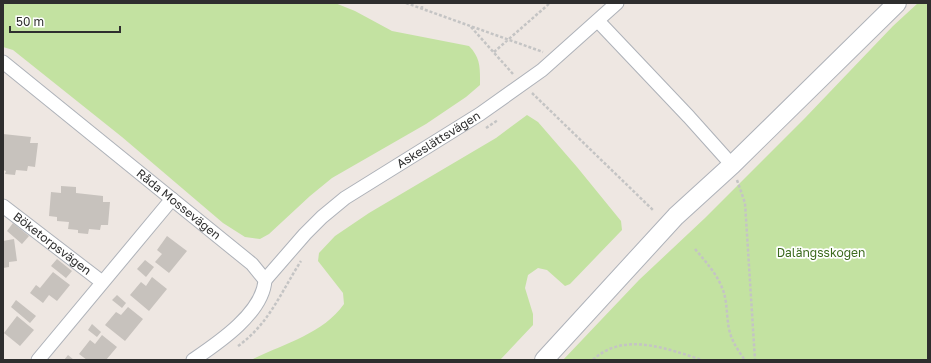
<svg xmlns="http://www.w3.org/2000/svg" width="931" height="363" viewBox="0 0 931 363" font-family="'Golos Text',sans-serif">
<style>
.green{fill:#c3e2a1}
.building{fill:#c7c2bd}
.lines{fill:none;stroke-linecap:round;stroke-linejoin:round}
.minor-casing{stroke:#aeb2b9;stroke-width:15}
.secondary-casing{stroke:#aeb2b9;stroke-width:20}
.path{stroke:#c4c4c4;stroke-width:2.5;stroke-dasharray:3 2;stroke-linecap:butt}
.minor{stroke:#fff;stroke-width:13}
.secondary{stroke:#fff;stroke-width:18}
.labels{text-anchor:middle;stroke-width:3.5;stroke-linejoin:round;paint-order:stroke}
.street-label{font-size:12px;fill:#2e2e2e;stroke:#fff}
.park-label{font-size:12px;fill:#3c6b1e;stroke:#fff}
</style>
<rect width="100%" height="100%" fill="#eee7e2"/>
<path class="green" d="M 3,3 L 335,3 L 355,11 L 392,31 L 469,46 C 481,58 480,69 480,85 L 466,97 L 426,124 L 332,178 L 310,196 L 269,234 L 260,239 L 245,237 L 223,223 L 122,137 L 13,50 L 3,47 Z
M 918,3 L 928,3 L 928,360 L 563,360 L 639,280 L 705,218 L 805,118 L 893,26 Z
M 527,115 L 538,122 L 577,167 L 621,221 L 622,230 L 570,284 L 565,286 L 547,270 L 538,268 L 528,275 L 525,288 L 533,314 L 533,325 L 500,360 L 251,360 C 283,344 323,334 344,304 L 343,293 L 318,261 L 319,253 L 335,236 L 369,213 L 435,174 L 496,138 Z"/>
<path class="building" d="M 3,134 L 31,137 L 30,143 L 38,143 L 35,167 L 28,166 L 27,171 L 16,170 L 15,175 L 5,174 L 6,171 L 3,170 Z
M 61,186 L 76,187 L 76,193 L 103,196 L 103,202 L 110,202 L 108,225 L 101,225 L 100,230 L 89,229 L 88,234 L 78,233 L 78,230 L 68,229 L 69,222 L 57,221 L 57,217 L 49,216 L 51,192 L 61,193 Z
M 13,223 L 29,236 L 22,244 L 7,231 Z
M 167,236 L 187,251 L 169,273 L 155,262 L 162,254 L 157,250 Z
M 14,239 L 17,261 L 9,262 L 9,267 L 3,268 L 3,241 Z
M 57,259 L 72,271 L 66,278 L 51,266 Z
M 145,260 L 154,267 L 146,277 L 137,269 Z
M 53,272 L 70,285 L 57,301 L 49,295 L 43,303 L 30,293 L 36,285 L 40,288 Z
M 152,277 L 167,289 L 149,311 L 130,295 L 141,282 L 146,286 Z
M 117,295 L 126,303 L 122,308 L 112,300 Z
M 16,300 L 36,316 L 30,323 L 11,307 Z
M 128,307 L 143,319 L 125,341 L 105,325 L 116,312 L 121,315 Z
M 17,316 L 34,330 L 20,346 L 4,333 Z
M 92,324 L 101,332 L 97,337 L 88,330 Z
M 102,335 L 117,347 L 106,360 L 87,360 L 79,354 L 90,340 L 95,344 Z
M 68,355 L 74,360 L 64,360 Z"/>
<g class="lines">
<defs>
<g id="minor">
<path d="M 598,21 L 689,117 L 732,165"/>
<path id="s1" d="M 3,62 L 252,264 L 265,280 C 263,313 218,343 193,360"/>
<path id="s2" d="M 3,206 L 102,282"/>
<path id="s3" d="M 265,280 L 305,234 L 322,217 L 345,198 L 480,114 L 542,70 L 617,3"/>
<path d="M 38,360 L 172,199"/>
</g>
<path id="secondary" d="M 544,360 L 676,216 L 732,165 L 897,3"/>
</defs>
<use href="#minor" class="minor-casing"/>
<use href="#secondary" class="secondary-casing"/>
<path class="path" d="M 406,3 L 543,52
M 422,9 L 422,3
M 471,27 L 513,74
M 494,52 L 550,3
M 532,93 L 654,211
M 486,128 L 498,120
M 737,180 L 745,203 L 755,360
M 695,249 C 706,262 717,274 723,290 C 728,304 726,319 730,333 C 733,343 739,352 745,360
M 238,346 C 269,324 281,292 301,261
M 593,360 C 623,331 668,349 702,360"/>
<use href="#minor" class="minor"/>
<use href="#secondary" class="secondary"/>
</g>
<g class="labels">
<g class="street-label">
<text dy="4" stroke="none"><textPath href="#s3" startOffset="225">Askeslättsvägen</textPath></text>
<text dy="4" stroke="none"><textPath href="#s1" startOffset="226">Råda Mossevägen</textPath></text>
<text dy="4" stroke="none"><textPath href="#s2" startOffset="62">Böketorpsvägen</textPath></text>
</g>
<g class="park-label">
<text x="821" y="257">Dalängsskogen</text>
</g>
</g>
<rect width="931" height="363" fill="none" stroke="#2e2e2e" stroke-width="8"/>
<path d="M10 26v6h110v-6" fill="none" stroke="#2e2e2e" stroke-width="2"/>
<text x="16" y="26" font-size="12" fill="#2e2e2e" stroke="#ffffff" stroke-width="3" paint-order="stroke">50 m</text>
</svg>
